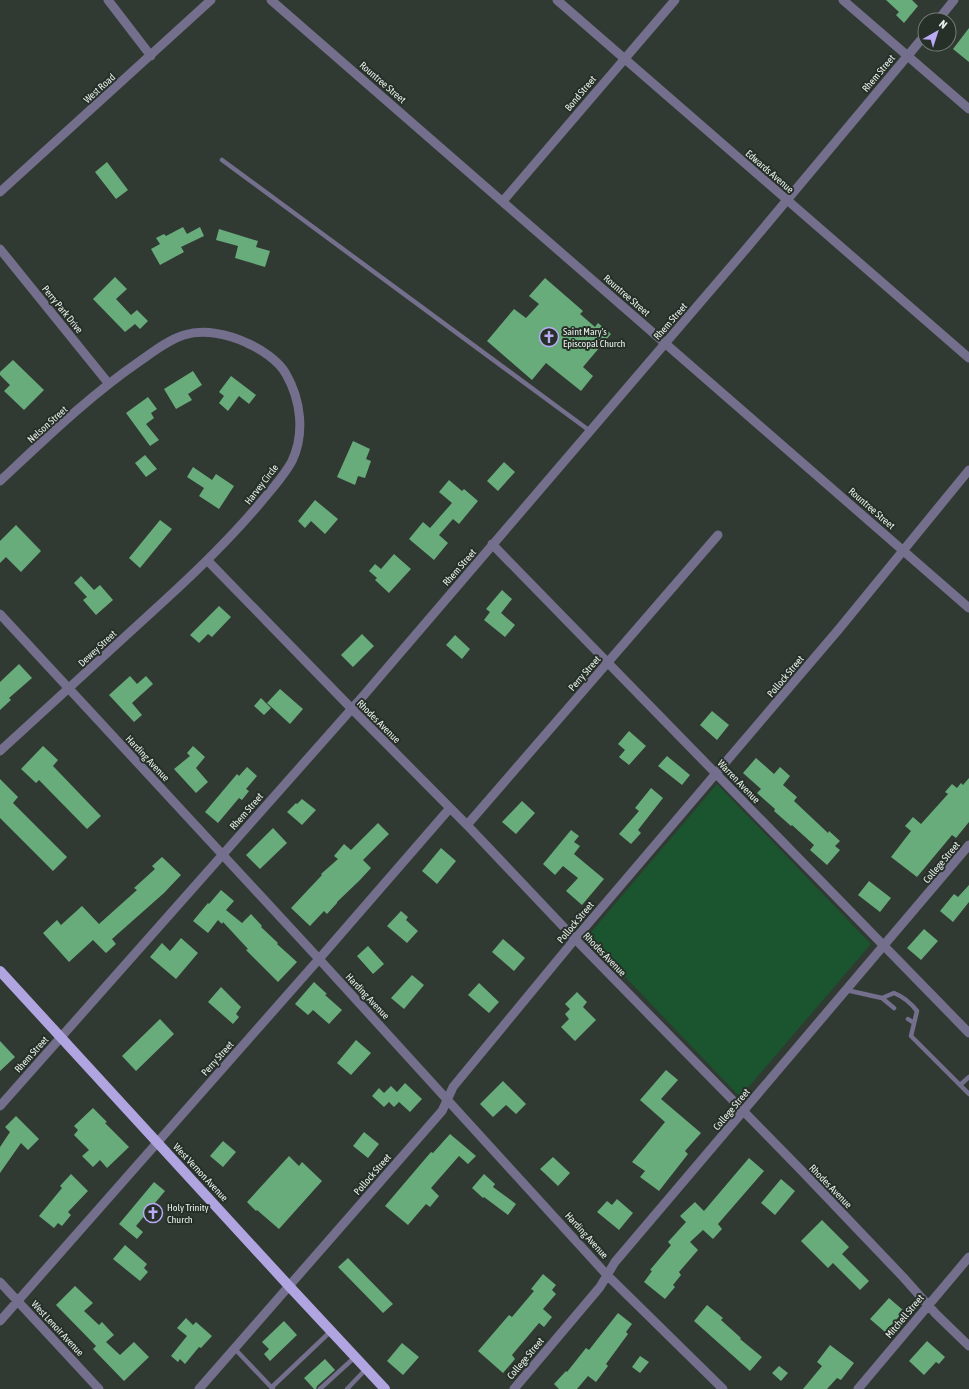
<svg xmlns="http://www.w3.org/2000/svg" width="969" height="1389" viewBox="0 0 969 1389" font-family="'Asap Condensed',sans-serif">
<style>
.green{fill:#1a552f}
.building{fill:#68ac7b}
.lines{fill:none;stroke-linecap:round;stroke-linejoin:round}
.lane{stroke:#746f8c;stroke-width:4.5}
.street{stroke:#746f8c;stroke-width:9}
.primary{stroke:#b1a5e1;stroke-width:10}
.labels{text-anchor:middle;stroke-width:4;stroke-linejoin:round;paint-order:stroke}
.street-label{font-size:10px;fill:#e9efea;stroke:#263028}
.poi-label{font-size:10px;fill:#e9efea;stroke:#263028;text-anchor:start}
</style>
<rect width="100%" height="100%" fill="#303a32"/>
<path class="green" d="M 717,784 L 871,944 L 740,1097 L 587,937 Z"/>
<path class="building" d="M 886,0 L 912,0 L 918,6 L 904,23 L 896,15 L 899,12 Z
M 969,28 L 969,62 L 953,49 Z
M 107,162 L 128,190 L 116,199 L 95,172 Z
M 183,227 L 187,234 L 200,227 L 204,236 L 181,247 L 184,252 L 160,265 L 151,249 L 160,244 L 156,238 L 164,234 L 166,236 Z
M 219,229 L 258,241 L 256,247 L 270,251 L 265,267 L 235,258 L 238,246 L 216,240 Z
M 115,277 L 127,289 L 116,299 L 131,315 L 137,310 L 148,321 L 140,329 L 135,324 L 125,332 L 93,299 Z
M 545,278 L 583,311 L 580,314 L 595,327 L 598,323 L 611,334 L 583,367 L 593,376 L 581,391 L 546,363 L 532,380 L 487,341 L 514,309 L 526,318 L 539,304 L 529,296 Z
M 13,360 L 44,390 L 24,410 L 4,391 L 10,385 L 0,375 L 0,372 Z
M 193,371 L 202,385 L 188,394 L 192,400 L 176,409 L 164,389 Z
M 231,376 L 256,395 L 249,404 L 239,396 L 228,411 L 219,403 L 224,396 L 219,392 Z
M 148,397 L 157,409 L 151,413 L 154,418 L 146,424 L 159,440 L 150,446 L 126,413 Z
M 353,441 L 370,449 L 366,459 L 371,461 L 365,478 L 358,476 L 355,485 L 337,477 Z
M 145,455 L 157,469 L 146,477 L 135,463 Z
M 504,462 L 515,472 L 498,491 L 487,481 Z
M 193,467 L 212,480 L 216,474 L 234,486 L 219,509 L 199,496 L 204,488 L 187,477 Z
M 449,480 L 462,491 L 464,489 L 478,501 L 459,524 L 453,519 L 439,535 L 448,543 L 434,560 L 409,539 L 423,522 L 430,528 L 452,503 L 439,492 Z
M 315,500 L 338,519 L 325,534 L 311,521 L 305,528 L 298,521 Z
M 160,520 L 172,529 L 140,568 L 129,558 Z
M 16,525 L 41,551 L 21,572 L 6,557 L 0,563 L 0,541 Z
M 394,554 L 411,569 L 389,593 L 375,580 L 377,578 L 369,571 L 375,564 L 381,569 Z
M 81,576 L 94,590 L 100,585 L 113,600 L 96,615 L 83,600 L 87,597 L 74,583 Z
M 502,590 L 512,599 L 501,613 L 515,625 L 505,637 L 484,620 L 490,612 L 486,609 Z
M 219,606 L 231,617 L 212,637 L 208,634 L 199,643 L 190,635 Z
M 362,634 L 374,646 L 353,667 L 341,655 Z
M 455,635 L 470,649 L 462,659 L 446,645 Z
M 19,664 L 32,678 L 9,698 L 11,700 L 0,710 L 0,682 Z
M 130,676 L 137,684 L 146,676 L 153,684 L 132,703 L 142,715 L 134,722 L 109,695 Z
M 280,689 L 303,709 L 290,724 L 267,703 Z
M 261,698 L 271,708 L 264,715 L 254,706 Z
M 712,711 L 729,725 L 717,740 L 700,725 Z
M 629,731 L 646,746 L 629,765 L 619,757 L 625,750 L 618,744 Z
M 43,746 L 58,760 L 53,766 L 101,816 L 87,829 L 39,780 L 36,783 L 21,769 Z
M 193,746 L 205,757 L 196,768 L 208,782 L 196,793 L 174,769 L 190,756 L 187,753 Z
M 667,756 L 690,775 L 682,785 L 658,766 Z
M 756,758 L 774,774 L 780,767 L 790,776 L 783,785 L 797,797 L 794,801 L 828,833 L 829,831 L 840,841 L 835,846 L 840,850 L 827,865 L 810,850 L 814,845 L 792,825 L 791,826 L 774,811 L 775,809 L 757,793 L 761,789 L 743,773 Z
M 247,767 L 257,776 L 246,789 L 249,791 L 242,800 L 239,798 L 218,823 L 205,812 L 237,774 L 239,776 Z
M 969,778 L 969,822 L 956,838 L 952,835 L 917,877 L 891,857 L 911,831 L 905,826 L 913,817 L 921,824 L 948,794 L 945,792 L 952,784 L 957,788 L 961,783 L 963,785 Z
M 0,779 L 18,797 L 13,803 L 67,857 L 53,871 L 0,818 Z
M 651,788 L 663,798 L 638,830 L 641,833 L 631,844 L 619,834 L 639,811 L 635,808 Z
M 302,799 L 316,810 L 302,825 L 287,812 L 296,803 L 297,804 Z
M 522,801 L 535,813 L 516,834 L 502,822 Z
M 378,823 L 389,834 L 363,860 L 371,868 L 360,880 L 337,902 L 337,903 L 327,914 L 324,911 L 310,926 L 291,908 L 322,875 L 321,874 L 338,859 L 334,856 L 344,844 L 351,850 Z
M 273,828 L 287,843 L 260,869 L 246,855 Z
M 571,830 L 579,836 L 574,842 L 580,846 L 574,854 L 604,879 L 582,905 L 566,891 L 578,878 L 563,866 L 555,875 L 543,864 Z
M 441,848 L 456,861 L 437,884 L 422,871 Z
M 162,857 L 181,875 L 164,893 L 112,939 L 116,944 L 106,953 L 93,940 L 69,962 L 43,933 L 57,920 L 61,925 L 82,906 L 99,924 L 137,890 L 134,888 L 155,869 L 152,866 Z
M 869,881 L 891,898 L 880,912 L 858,895 Z
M 969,885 L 969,902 L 953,922 L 940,911 L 954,894 L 958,897 Z
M 221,890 L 234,901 L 226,910 L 242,923 L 251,914 L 262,926 L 261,927 L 278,943 L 277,944 L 297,962 L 278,982 L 246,950 L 248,949 L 223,922 L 222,924 L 218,920 L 208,933 L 193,921 L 208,903 L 209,904 Z
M 401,911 L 408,917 L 406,920 L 418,931 L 407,943 L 387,926 Z
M 924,929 L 938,941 L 921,960 L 907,948 Z
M 181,938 L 198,953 L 176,979 L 150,957 L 162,943 L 170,951 Z
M 503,939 L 525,958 L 514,971 L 492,952 Z
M 368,946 L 384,964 L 373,974 L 357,956 Z
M 412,975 L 424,985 L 404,1009 L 391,998 Z
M 314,982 L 327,994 L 325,995 L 342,1010 L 329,1024 L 313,1010 L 308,1015 L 295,1004 Z
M 479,983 L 499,1002 L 489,1013 L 468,995 Z
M 221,987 L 241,1007 L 236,1014 L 239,1017 L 233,1024 L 208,1002 Z
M 577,992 L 587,1002 L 583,1007 L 596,1020 L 575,1041 L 561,1027 L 569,1019 L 565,1014 L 570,1009 L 565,1004 Z
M 160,1019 L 174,1034 L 136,1071 L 122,1056 Z
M 356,1040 L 371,1053 L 351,1075 L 337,1063 Z
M 0,1041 L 15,1057 L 0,1071 Z
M 666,1070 L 678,1080 L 661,1099 L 701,1133 L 685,1151 L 688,1154 L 659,1191 L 640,1177 L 645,1171 L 632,1162 L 665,1122 L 640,1100 Z
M 503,1081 L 526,1104 L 516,1114 L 506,1105 L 493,1117 L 480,1104 Z
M 405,1083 L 422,1099 L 410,1112 L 399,1102 L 394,1107 L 389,1102 L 384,1107 L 372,1096 L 379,1088 L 384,1093 L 391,1086 L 397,1092 Z
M 93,1108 L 107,1122 L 105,1123 L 129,1147 L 107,1168 L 100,1160 L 93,1167 L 82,1156 L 89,1150 L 74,1135 L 78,1130 L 74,1126 Z
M 16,1116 L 39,1139 L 28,1150 L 21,1143 L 0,1173 L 0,1147 L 10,1132 L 5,1127 Z
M 364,1132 L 379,1144 L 368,1158 L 353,1146 Z
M 450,1134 L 476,1156 L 468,1164 L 459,1156 L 431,1188 L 439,1196 L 430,1207 L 426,1204 L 408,1225 L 385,1206 L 431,1152 L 433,1153 Z
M 223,1141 L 236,1152 L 223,1167 L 210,1156 Z
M 289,1156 L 299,1166 L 302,1162 L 322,1181 L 279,1229 L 257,1210 L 256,1211 L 247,1202 Z
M 553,1157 L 570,1173 L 558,1186 L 540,1169 Z
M 749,1158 L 764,1171 L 718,1224 L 722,1229 L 713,1239 L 703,1230 L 690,1242 L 698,1250 L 679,1272 L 681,1275 L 673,1285 L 675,1287 L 665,1299 L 644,1282 L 652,1271 L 650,1270 L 671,1245 L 668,1242 L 686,1222 L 680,1216 L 695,1202 L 704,1211 Z
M 71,1174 L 88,1191 L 68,1212 L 71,1215 L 62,1226 L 58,1223 L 54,1228 L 39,1216 L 62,1188 L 60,1186 Z
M 484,1174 L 495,1184 L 493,1187 L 516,1204 L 508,1215 L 484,1197 L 483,1198 L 472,1188 Z
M 781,1179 L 795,1191 L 775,1215 L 761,1203 Z
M 154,1182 L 165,1191 L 136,1226 L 143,1232 L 137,1239 L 119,1224 Z
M 617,1199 L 633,1213 L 619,1230 L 597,1212 L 607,1201 L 612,1205 Z
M 822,1220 L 849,1247 L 842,1254 L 869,1281 L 860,1290 L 833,1263 L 828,1268 L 801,1241 Z
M 125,1245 L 147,1264 L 144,1268 L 148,1272 L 140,1281 L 113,1259 Z
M 348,1258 L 393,1304 L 383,1313 L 338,1267 Z
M 543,1274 L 556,1285 L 552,1290 L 556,1294 L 543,1309 L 552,1317 L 544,1327 L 539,1323 L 512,1355 L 515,1359 L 503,1373 L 478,1351 L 509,1315 L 512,1317 L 534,1291 L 531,1289 Z
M 75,1286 L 93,1303 L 84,1311 L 99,1325 L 102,1322 L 114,1335 L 106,1342 L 120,1355 L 134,1342 L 149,1357 L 124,1381 L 93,1349 L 96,1346 L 56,1305 Z
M 889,1298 L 904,1311 L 885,1332 L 870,1319 Z
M 707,1305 L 723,1318 L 721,1320 L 741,1338 L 740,1339 L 762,1357 L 750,1371 L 694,1321 Z
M 618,1313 L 632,1324 L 626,1332 L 628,1334 L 606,1364 L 608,1366 L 596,1382 L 588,1376 L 577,1389 L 559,1389 L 554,1384 L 566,1371 L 567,1372 L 586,1348 L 589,1350 Z
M 186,1318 L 193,1325 L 196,1322 L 212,1336 L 201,1348 L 199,1347 L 185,1364 L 180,1359 L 178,1362 L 171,1356 L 187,1336 L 177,1328 Z
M 284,1321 L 297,1335 L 270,1361 L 264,1354 L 269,1349 L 262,1342 Z
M 927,1341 L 945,1357 L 939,1364 L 936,1362 L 924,1375 L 909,1361 Z
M 402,1343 L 419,1357 L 403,1375 L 387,1361 Z
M 830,1345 L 854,1363 L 841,1380 L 837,1378 L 827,1389 L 803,1389 L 822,1366 L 817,1362 Z
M 640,1356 L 649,1362 L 640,1373 L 632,1367 Z
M 325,1359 L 335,1370 L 317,1386 L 316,1389 L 314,1389 L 304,1378 Z
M 779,1366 L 788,1373 L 781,1381 L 772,1373 Z"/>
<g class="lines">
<path class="lane" d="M 222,160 L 590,431
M 846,990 L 882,998 L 894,1008
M 882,998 L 894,993 C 904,997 910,1002 917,1011 L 911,1036 L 960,1085
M 908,1019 L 914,1023
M 969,1077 L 960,1085 L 969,1094
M 234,1348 L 273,1389
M 272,1387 L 331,1331
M 320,1389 L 355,1357
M 347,1389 L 366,1369"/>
<path class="street" d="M 108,0 L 151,56
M 271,0 L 969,608
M 557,0 L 969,358
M 843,0 L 969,109
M 938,20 L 954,0
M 0,192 L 211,0
M 503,201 L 675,0
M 0,249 L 109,384
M 0,481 C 45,439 89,396 140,361 C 153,352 168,340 184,335 C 204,329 228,334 247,343 C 261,349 279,361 286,374 C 301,400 305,434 292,461 C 284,476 272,489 261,502 C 231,538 199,569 165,600 C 110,651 55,701 0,751
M 492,544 L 969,1033
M 208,561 L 351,708 L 467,825 L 575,939 L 801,1170 L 903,1277 L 936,1314 L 969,1346
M 0,614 L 319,959 L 607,1275 L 723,1389
M 467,825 L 718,535
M 0,1106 L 364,695 L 746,249 L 925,35
M 0,1282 L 99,1389
M 0,1321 L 319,959 L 450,808
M 199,1389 L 442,1111 L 453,1087 L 575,939 L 839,629 L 969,470
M 514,1389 L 600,1287 L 615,1262 L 969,845
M 858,1389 L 969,1257"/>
<path class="primary" d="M 0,971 L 289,1286 L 385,1389"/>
</g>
<defs>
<symbol id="church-ring" viewBox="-11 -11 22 22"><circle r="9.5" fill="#263028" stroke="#baaaf6" stroke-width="1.5"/><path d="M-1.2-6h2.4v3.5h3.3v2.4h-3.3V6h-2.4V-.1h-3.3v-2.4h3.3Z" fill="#baaaf6"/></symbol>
</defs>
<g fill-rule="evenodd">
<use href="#church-ring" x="538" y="326" width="22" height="22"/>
<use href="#church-ring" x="142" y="1202" width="22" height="22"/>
</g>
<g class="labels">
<g class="street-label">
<text transform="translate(878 73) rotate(-50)" y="4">Rhem Street</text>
<text transform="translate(383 82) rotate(41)" y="4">Rountree Street</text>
<text transform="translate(99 88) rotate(-42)" y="4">West Road</text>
<text transform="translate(580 93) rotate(-50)" y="4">Bond Street</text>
<text transform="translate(770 171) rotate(41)" y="4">Edwards Avenue</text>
<text transform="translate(627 295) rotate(41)" y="4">Rountree Street</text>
<text transform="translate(63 309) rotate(51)" y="4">Perry Park Drive</text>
<text transform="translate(670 321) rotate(-49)" y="4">Rhem Street</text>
<text transform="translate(47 424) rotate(-42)" y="4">Nelson Street</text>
<text transform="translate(261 484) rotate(-52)" y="4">Harvey Circle</text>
<text transform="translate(872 508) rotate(41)" y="4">Rountree Street</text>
<text transform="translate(459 567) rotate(-49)" y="4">Rhem Street</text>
<text transform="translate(97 648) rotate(-43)" y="4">Dewey Street</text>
<text transform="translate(584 673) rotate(-49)" y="4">Perry Street</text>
<text transform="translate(785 676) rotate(-50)" y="4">Pollock Street</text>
<text transform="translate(379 721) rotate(45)" y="4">Rhodes Avenue</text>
<text transform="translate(148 758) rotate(47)" y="4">Harding Avenue</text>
<text transform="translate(739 781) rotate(46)" y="4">Warren Avenue</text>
<text transform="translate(246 811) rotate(-49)" y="4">Rhem Street</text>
<text transform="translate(941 862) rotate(-50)" y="4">College Street</text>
<text transform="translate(575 922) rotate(-50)" y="4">Pollock Street</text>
<text transform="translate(605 954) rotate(46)" y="4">Rhodes Avenue</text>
<text transform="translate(368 996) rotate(47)" y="4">Harding Avenue</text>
<text transform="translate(31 1054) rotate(-48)" y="4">Rhem Street</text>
<text transform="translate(217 1058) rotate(-48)" y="4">Perry Street</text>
<text transform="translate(731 1109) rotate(-50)" y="4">College Street</text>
<text transform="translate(201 1172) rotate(47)" y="4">West Vernon Avenue</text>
<text transform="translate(372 1174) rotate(-49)" y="4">Pollock Street</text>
<text transform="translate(831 1186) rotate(46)" y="4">Rhodes Avenue</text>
<text transform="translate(587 1235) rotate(48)" y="4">Harding Avenue</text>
<text transform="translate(904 1316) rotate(-50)" y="4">Mitchell Street</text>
<text transform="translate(58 1328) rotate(47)" y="4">West Lenoir Avenue</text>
<text transform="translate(525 1358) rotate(-50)" y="4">College Street</text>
</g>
<g class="poi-label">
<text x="563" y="335">Saint Mary's<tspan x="563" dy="12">Episcopal Church</tspan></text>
<text x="167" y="1211">Holy Trinity<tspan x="167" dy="12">Church</tspan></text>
</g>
</g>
<g transform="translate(937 32) rotate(39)"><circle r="19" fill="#263028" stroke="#747c76"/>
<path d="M0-3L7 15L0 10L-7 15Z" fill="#baaaf6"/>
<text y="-6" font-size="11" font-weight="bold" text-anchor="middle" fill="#e9efea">N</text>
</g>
</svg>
